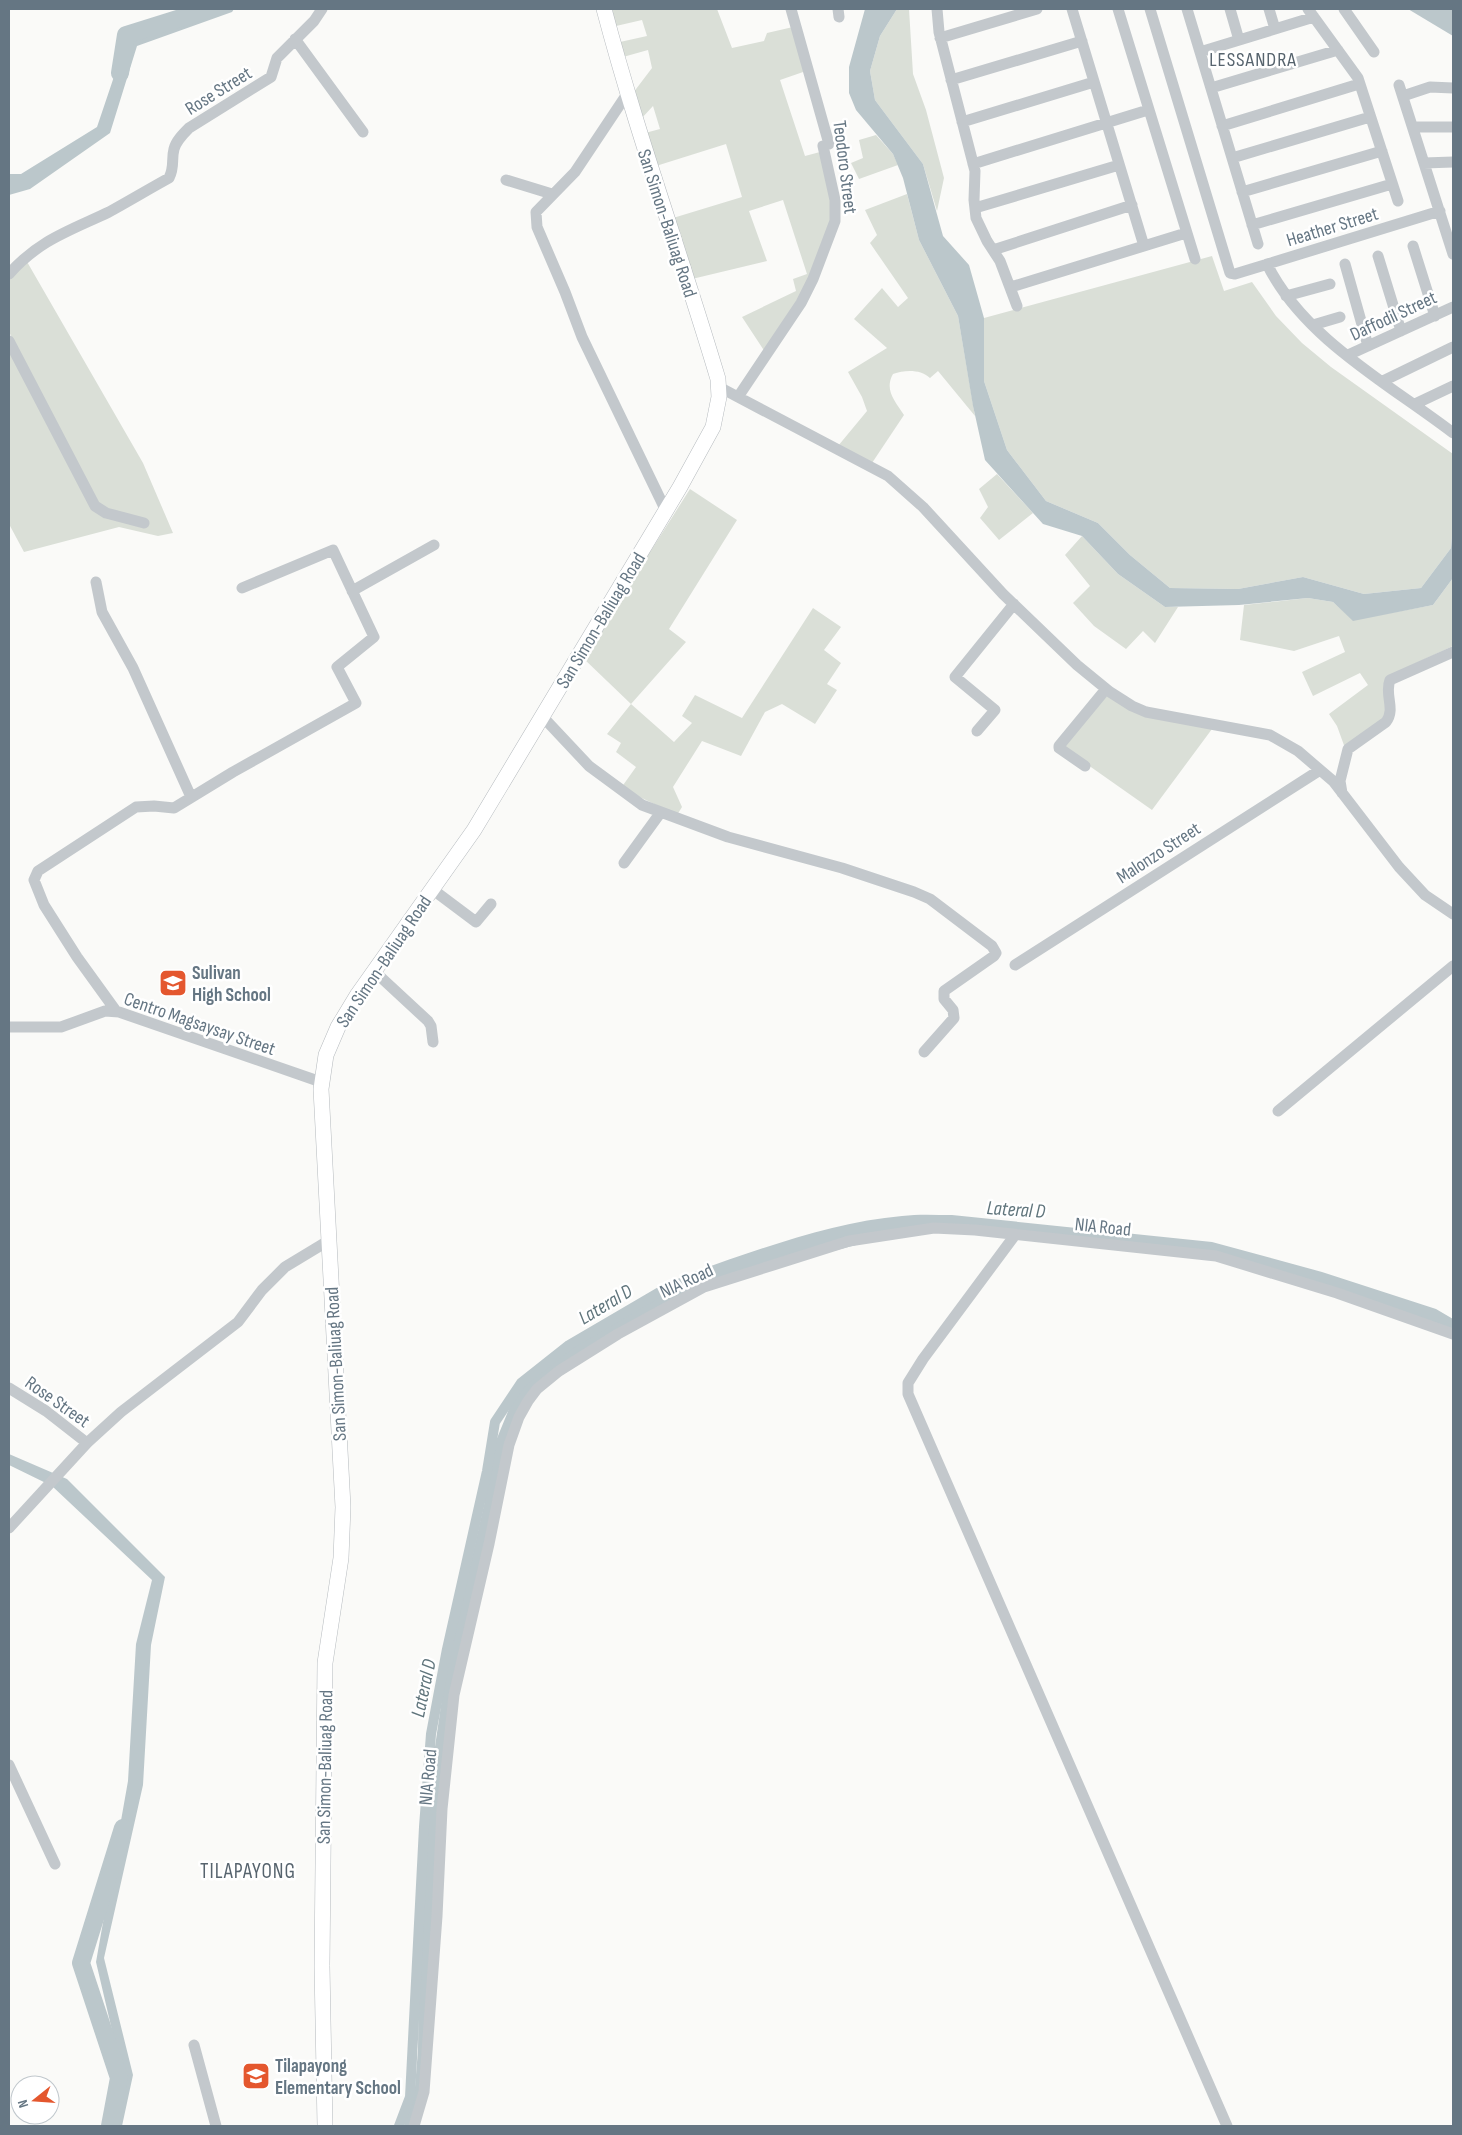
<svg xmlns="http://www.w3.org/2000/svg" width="1462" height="2135" viewBox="0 0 1462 2135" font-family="'Sofia Sans Condensed',sans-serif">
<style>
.green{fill:#dadfd7}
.water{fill:#bbc7cb}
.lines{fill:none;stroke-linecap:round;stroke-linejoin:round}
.canal{stroke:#bbc7cb;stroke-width:10}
.river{stroke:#bbc7cb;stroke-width:18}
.major-casing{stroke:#b5babe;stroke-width:16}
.minor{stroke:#c3c8cc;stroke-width:11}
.major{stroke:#fff;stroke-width:15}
.labels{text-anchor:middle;stroke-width:5;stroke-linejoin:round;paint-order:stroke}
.street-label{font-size:19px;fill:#657683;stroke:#fff}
.poi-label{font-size:19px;font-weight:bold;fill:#657683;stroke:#fff;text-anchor:start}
.neighbourhood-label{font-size:20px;letter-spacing:1px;fill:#57646e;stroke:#fff}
.water-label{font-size:20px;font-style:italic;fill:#60757c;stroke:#fff}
.quarter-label{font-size:21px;letter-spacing:1px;fill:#57646e;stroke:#fff}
</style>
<rect width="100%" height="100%" fill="#fafaf8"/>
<path class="green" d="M 612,9 L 717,9 L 732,48 L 764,41 L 767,33 L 793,27 L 806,71 L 780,80 L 805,156 L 820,152 L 832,202 L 832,219 L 807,285 L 765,352 L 742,317 L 796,291 L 793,279 L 807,274 L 783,200 L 749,211 L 767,261 L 692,279 L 673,218 L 742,197 L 726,144 L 656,166 L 645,133 L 660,129 L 653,106 L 641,119 L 633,93 L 652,68 L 648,50 L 623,57 L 620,42 L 647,36 L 642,20 L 616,26 Z
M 897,9 L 909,9 L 913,74 L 926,110 L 944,178 L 937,211 L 923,164 L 875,100 L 870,71 L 880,36 Z
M 876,135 L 893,154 L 898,165 L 859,179 L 851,163 L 863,158 L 859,140 Z
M 907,194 L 919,240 L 958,316 L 975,416 L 938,371 L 930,378 C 920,369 905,370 893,374 C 884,390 895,401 904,415 L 872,463 L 838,446 L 867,411 L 862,397 L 848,372 L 887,348 L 854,319 L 882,288 L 898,307 L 908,298 L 870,243 L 877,235 L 865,210 Z
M 1212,256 L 1224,291 L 1252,282 L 1276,316 L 1302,343 L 1331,367 L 1453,454 L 1453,523 L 1451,548 L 1421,588 L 1364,594 L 1303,577 L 1238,589 L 1170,588 L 1130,555 L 1098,523 L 1046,501 L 1007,450 L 984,381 L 984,318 Z
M 26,260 L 143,463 L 173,533 L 158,536 L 119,527 L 24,552 L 9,524 L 9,350 L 91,507 L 108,510 L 98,503 L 9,332 L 9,279 Z
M 997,474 L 1033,513 L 999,540 L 980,518 L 988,507 L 979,489 Z
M 690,489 L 737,520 L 669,629 L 686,642 L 631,704 L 674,742 L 692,723 L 682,716 L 695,695 L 742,718 L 813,608 L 841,627 L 824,650 L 841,663 L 827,684 L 837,690 L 815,724 L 782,704 L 765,712 L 741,756 L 702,741 L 673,787 L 682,807 L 677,815 L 621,788 L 636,767 L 616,752 L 621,743 L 607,734 L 631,704 L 583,658 Z
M 1082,536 L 1118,574 L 1165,607 L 1178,607 L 1155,643 L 1143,631 L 1126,649 L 1094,626 L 1073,603 L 1090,586 L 1065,555 Z
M 1453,578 L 1453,646 L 1386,677 L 1386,717 L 1345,748 L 1337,726 L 1329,714 L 1368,685 L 1360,673 L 1313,696 L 1302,672 L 1345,652 L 1339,636 L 1294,651 L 1240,640 L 1244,605 L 1308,598 L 1333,602 L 1353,620 L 1433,605 Z
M 1107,696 L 1212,729 L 1152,810 L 1061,746 Z"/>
<path class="water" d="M 203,9 L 234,9 L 232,12 L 137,46 L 110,133 L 30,189 L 9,195 L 9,174 L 21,174 L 97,127 L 127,38 Z
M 865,9 L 897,9 L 880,36 L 870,71 L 875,100 L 923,164 L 943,236 L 969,265 L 984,318 L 984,381 L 1007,450 L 1046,501 L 1098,523 L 1130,555 L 1170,588 L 1238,589 L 1303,577 L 1364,594 L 1421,588 L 1451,548 L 1453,523 L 1453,578 L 1433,605 L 1353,621 L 1333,602 L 1308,598 L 1239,605 L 1165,607 L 1118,574 L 1082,536 L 1043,524 L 985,460 L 973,406 L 958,316 L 919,240 L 903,178 L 893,154 L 856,110 L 849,93 L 849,67 Z
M 1408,9 L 1453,9 L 1453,36 Z
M 952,1215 L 1212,1242 L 1322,1272 L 1436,1309 L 1453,1319 L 1453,1331 L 1239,1259 L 933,1225 L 703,1285 L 526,1398 L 452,1687 L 421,2086 L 410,2126 L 404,2126 L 415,2087 L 418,2050 L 419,1964 L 430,1781 L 446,1671 L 484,1505 L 493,1448 L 511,1404 L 522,1388 L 540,1371 L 568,1349 L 670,1289 L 685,1280 L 691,1273 C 757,1250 832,1222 902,1216 C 918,1214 935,1215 952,1215 Z
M 9,1454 L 67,1479 L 165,1577 L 151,1645 L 143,1785 L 104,1958 L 133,2075 L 122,2126 L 112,2126 L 123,2077 L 96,1962 L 128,1781 L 136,1644 L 152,1580 L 52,1486 L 9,1465 Z"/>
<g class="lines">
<path class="canal" d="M 399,2126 L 410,2097 L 424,1827 L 431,1734 L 447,1649 L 487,1471 L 495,1422 L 521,1383 L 569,1345 L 663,1290 L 689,1280"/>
<path class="river" d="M 120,73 L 126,35 L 209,9
M 110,2126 L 119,2078 L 81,1963 L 123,1828"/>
<defs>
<path id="major" d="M 325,2126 L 322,1966 L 325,1663 L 341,1558 L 343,1507 L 321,1089 L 326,1055 L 338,1027 L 358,994 L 474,830 L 680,487 L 713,427 L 719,397 L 718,379 C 681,255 637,134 604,9"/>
</defs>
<use href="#major" class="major-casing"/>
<path class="minor" d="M 838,9 L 839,17
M 937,9 L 939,32 L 975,171 L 974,200 L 976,218 L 987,241 L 1000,261 L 1017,306
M 1072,9 L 1144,246
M 1118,9 L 1195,259
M 1150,9 L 1230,273 L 1235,274 L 1440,211
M 1187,9 L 1258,244
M 1230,9 L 1239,40
M 1269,9 L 1275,29
M 1308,9 L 1358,78 L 1398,201
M 1344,9 L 1374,52
M 940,38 L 1037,9
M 295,39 L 363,132
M 1200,52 L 1314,17
M 951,80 L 1082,41
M 1399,85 L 1453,254
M 1211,88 L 1338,50
M 627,94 L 575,172 L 536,212 L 537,227 L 565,292 L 582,337 L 666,511
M 1403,96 L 1430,87 L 1453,88
M 962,122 L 1094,82
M 1222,126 L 1359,84
M 1413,127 L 1453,127
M 1232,158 L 1370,117
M 1424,163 L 1453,162
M 973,164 L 1148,110
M 506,180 L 552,194
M 1242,192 L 1382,151
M 975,208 L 1119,165
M 1252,225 L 1392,184
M 1413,246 L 1435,316
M 993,250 L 1132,205
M 1378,256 L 1401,331
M 1267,264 C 1303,338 1389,384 1453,433
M 1345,264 L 1368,346
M 9,274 C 39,240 69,231 109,212 C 129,201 149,189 169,178 C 175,166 171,160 174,149 C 176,141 183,134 189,128 L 271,77 L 277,58 L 314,21 L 322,9
M 1011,287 L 1186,233
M 1286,296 L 1330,284
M 1313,325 L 1340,317
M 9,341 L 95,506 L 106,513 L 144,523
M 1348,355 L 1453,307
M 1383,381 L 1453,347
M 719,387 L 888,476 L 923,507 L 1003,594 L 1077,665 L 1110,692 L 1132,706 L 1146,712 L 1270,735 L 1298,751 L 1333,781 L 1399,867 L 1425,895 L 1453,914
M 738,397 L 801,303 L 813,279 L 835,221 L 835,200 L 823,146 L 829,144 L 791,9
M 1415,404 L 1453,386
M 96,582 L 102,612 L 133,668 L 191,797
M 352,591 L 434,545
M 542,716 L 589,766 L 642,805 L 728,837 L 842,868 L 914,892 L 930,899 L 992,946 L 996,953 L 994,956 L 944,991 L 944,999 L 953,1010 L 954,1018 L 924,1052
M 977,731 L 995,710 L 955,677 L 1014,604
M 1085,766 L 1059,748 L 1059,746 L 1106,689
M 1342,793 L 1340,781 L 1348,749 L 1386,722 C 1396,709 1384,694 1390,680 L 1453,652
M 624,863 L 661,812
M 432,889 L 476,922 L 491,904
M 1015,965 L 1320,770
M 374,971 L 428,1021 L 431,1026 L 433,1042
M 116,1011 L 77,957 L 44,905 L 34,880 L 38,871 L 136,807 L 154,806 L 174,808 L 233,772 L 356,703 L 337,667 L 374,637 L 333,550 L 242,588
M 9,1027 L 61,1027 L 105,1011 L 119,1012 L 321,1082
M 1278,1111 L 1453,966
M 1015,1235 L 923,1359 L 908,1383 L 908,1394 L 1227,2126
M 9,1388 L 46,1411 L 87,1443
M 9,1528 L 87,1443 L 121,1412 L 238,1322 L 262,1290 L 285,1267 L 328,1241
M 9,1765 L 55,1864
M 194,2045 L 216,2126
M 414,2126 L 424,2092 L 437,1916 L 442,1809 L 454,1695 L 489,1544 L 509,1445 L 519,1417 L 528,1401 L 537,1389 L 559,1371 L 618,1334 L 704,1287 L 849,1241 L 934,1228 L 975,1230 L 1216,1256 L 1337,1293 L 1453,1334"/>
<use href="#major" class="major"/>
</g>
<defs>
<symbol id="school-square" viewBox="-11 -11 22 22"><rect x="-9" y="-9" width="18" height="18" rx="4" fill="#e4572e" stroke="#fff"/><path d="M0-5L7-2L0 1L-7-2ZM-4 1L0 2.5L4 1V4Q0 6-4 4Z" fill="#fff"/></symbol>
</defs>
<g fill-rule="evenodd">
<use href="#school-square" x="157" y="967" width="32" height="32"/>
<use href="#school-square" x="240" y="2060" width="32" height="32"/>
</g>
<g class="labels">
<g class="street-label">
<text transform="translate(218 90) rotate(-32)" y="7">Rose Street</text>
<text transform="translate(846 167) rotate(83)" y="7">Teodoro Street</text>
<text transform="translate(668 223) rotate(72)" y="7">San Simon-Baliuag Road</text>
<text transform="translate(1332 226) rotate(-17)" y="7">Heather Street</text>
<text transform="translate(1393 315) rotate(-25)" y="7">Daffodil Street</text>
<text transform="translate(600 620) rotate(-59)" y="7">San Simon-Baliuag Road</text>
<text transform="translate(1158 852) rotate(-33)" y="7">Malonzo Street</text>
<text transform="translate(383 961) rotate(-56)" y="7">San Simon-Baliuag Road</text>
<text transform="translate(200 1023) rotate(19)" y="7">Centro Magsaysay Street</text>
<text transform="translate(1103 1226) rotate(6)" y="7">NIA Road</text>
<text transform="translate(686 1280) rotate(-25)" y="7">NIA Road</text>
<text transform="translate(335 1364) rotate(-93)" y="7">San Simon-Baliuag Road</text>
<text transform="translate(58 1401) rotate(35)" y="7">Rose Street</text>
<text transform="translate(324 1767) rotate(-89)" y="7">San Simon-Baliuag Road</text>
<text transform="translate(427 1777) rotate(-85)" y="7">NIA Road</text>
</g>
<g class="poi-label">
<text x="192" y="979">Sulivan<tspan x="192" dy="22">High School</tspan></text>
<text x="275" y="2072">Tilapayong<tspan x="275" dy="22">Elementary School</tspan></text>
</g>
<g class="neighbourhood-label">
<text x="1253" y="66">LESSANDRA</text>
</g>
<g class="water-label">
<text transform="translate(1016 1209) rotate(4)" y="7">Lateral D</text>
<text transform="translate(605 1304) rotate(-31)" y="7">Lateral D</text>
<text transform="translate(423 1688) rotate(-78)" y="7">Lateral D</text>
</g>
<g class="quarter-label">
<text x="248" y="1878">TILAPAYONG</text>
</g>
</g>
<rect width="1462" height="2135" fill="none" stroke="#657683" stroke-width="20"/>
<g transform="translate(35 2100) rotate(253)"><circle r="24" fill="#ffffff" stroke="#c1c8cd"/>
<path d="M0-4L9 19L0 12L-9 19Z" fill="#e4572e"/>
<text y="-8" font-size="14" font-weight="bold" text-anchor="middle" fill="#657683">N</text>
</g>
</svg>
